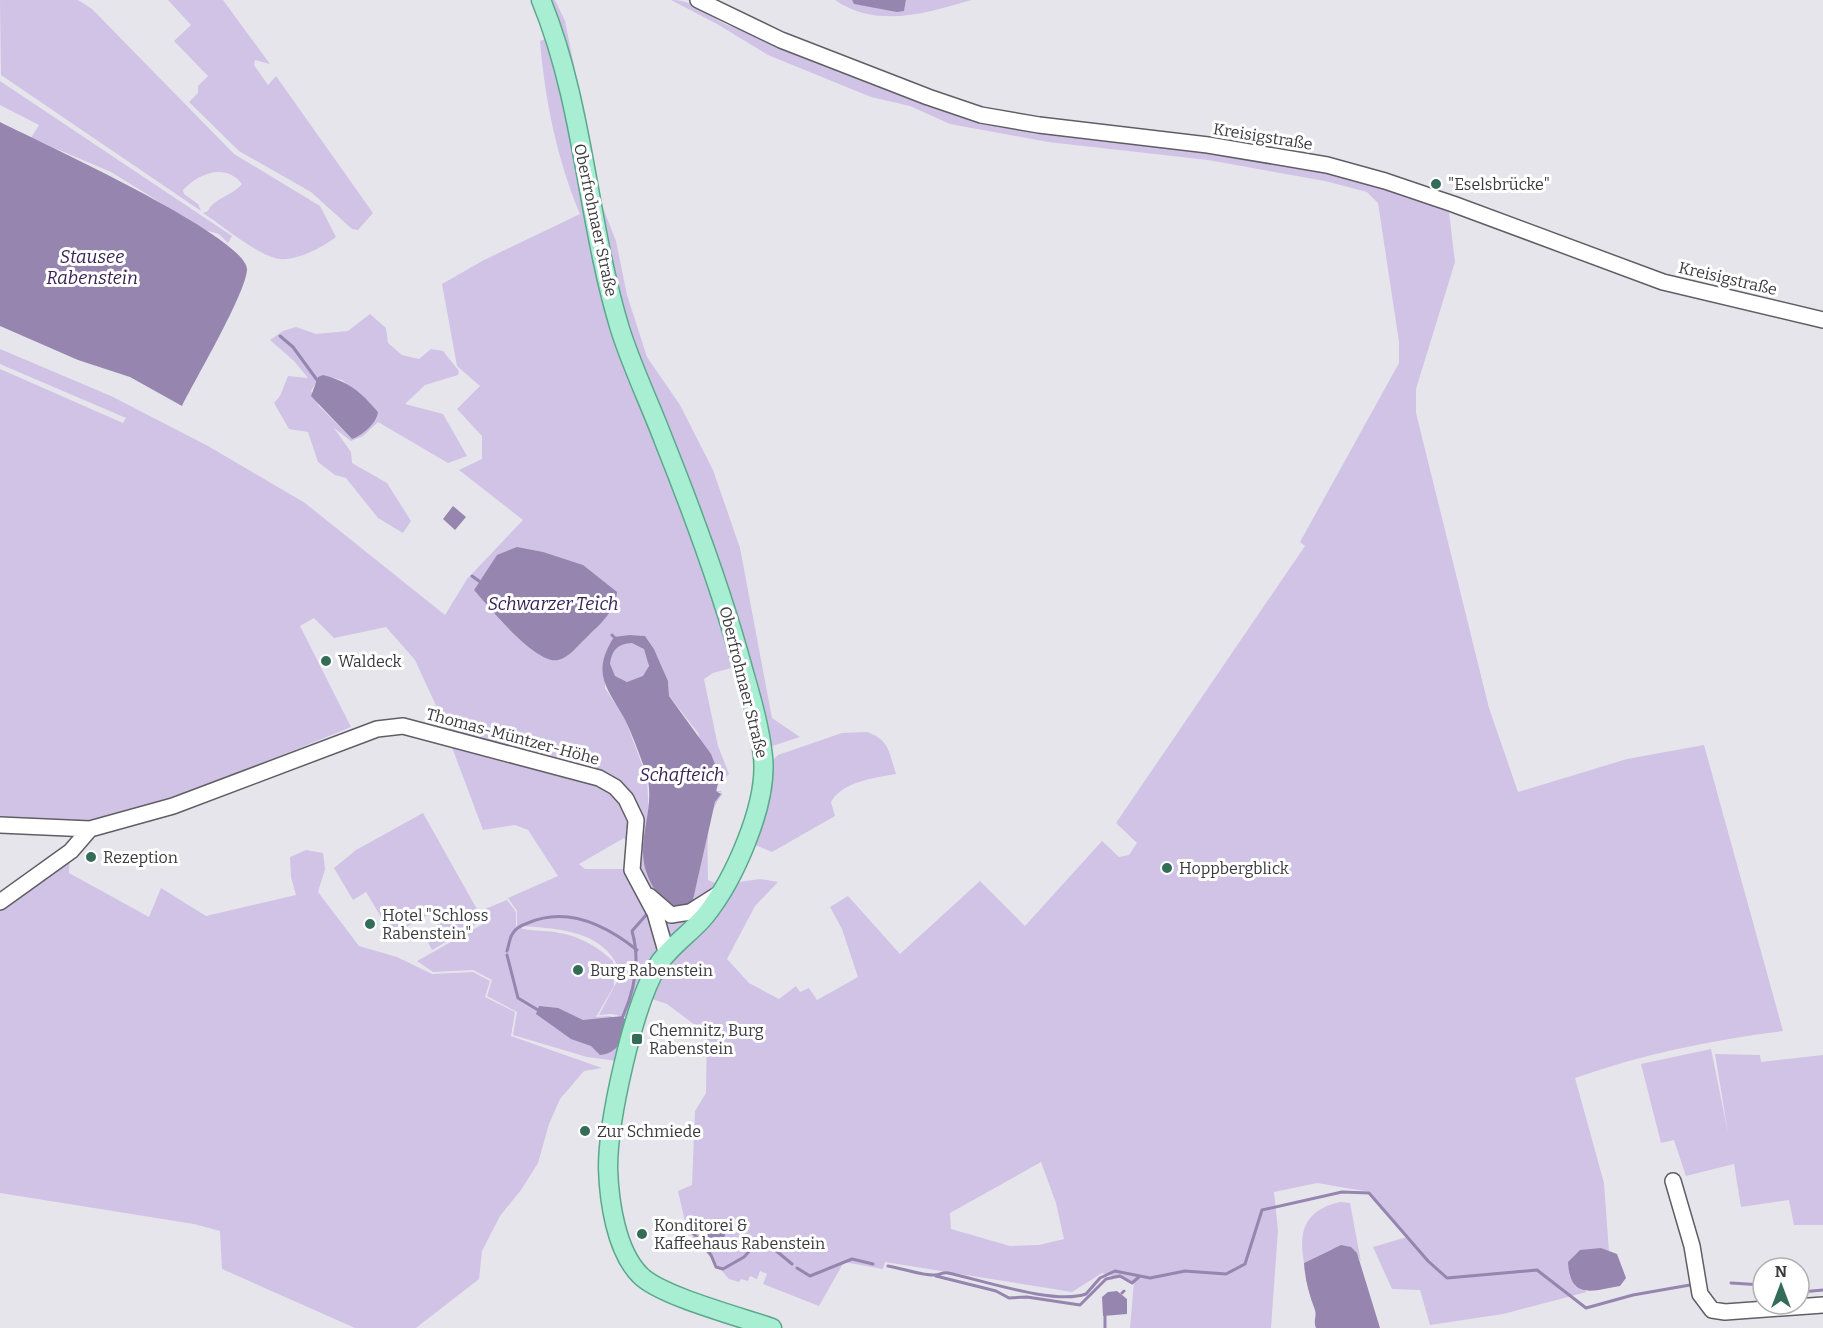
<svg xmlns="http://www.w3.org/2000/svg" width="1823" height="1328" viewBox="0 0 1823 1328" font-family="Bitter,serif">
<style>
.green{fill:#d0c3e6;fill-rule:evenodd}
.water{fill:#9585af;fill-rule:evenodd}
.lines{fill:none;stroke-linecap:round;stroke-linejoin:round}
.stream{stroke:#9585af;stroke-width:3}
.minor-casing{stroke:#605e64;stroke-width:18}
.major-casing{stroke:#5ba88c;stroke-width:21}
.minor{stroke:#fff;stroke-width:15}
.major{stroke:#a7eed3;stroke-width:18}
.poi-dot{fill:#336d57;stroke:#fff;stroke-width:2}
.labels{text-anchor:middle;stroke-width:6;stroke-linejoin:round;paint-order:stroke}
.street-label{font-size:16px;fill:#3b3a3d;stroke:#fff}
.poi-label{font-size:16px;fill:#3b3a3d;stroke:#fff;text-anchor:start}
.water-label{font-size:18px;font-style:italic;fill:#382056;stroke:#fff}
</style>
<rect width="100%" height="100%" fill="#e7e5ec"/>
<path class="green" d="M 0,0 L 78,0 L 92,9 L 234,154 L 320,206 L 336,237 C 323,247 297,261 280,259 C 259,257 222,225 203,213 L 208,211 C 214,198 232,196 242,184 C 225,162 198,174 183,190 L 184,194 L 198,204 L 201,211 L 1,75 Z
M 168,0 L 223,0 L 270,64 L 255,60 L 254,65 L 268,85 L 276,76 L 373,213 L 358,230 L 352,229 L 311,192 L 239,151 L 189,102 L 198,93 L 198,86 L 208,76 L 174,41 L 191,25 Z
M 545,0 L 555,0 L 565,21 L 603,208 L 616,241 L 627,295 L 647,357 L 680,405 L 713,470 L 740,548 L 772,718 L 800,737 L 769,747 L 738,666 L 713,673 L 704,679 L 718,746 L 729,774 L 716,785 L 717,791 L 721,791 L 722,795 C 704,816 708,854 708,880 L 720,885 L 632,1019 L 612,1014 L 599,1015 L 621,974 C 607,930 557,928 517,926 L 517,911 L 508,898 L 558,876 L 528,830 L 515,825 L 483,830 L 438,710 L 415,660 L 386,627 L 334,638 L 314,618 L 300,626 L 351,727 L 185,795 L 87,822 L 0,818 L 0,369 L 123,423 L 126,418 L 0,364 L 0,349 L 111,396 L 208,446 L 305,503 L 445,615 L 467,579 L 523,520 L 459,470 L 482,459 L 482,436 L 457,409 L 480,386 L 457,366 L 442,284 L 484,260 L 580,214 C 557,159 545,101 540,41 L 558,34 ZM 490,566 L 547,659 L 500,620 L 474,590 ZM 630,635 L 645,636 L 654,649 L 668,681 L 669,696 L 698,733 L 716,792 L 721,792 L 715,802 L 693,900 L 644,839 L 649,816 L 647,778 L 625,719 L 605,688 L 606,651 ZM 624,838 L 630,848 L 629,869 L 585,869 L 579,864 Z
M 671,0 C 702,0 714,26 740,28 L 926,102 L 1325,169 L 1430,203 L 1449,212 L 1455,262 L 1416,389 L 1416,413 L 1489,708 L 1518,792 L 1627,759 L 1704,745 L 1783,1031 C 1711,1040 1643,1054 1575,1078 L 1604,1183 L 1609,1252 L 1601,1248 L 1569,1275 L 1576,1287 L 1587,1292 L 1503,1314 L 1430,1325 L 1420,1290 L 1392,1289 L 1373,1247 L 1407,1237 L 1370,1192 L 1317,1183 L 1274,1192 L 1278,1230 L 1271,1328 L 1130,1328 L 1134,1282 L 1102,1273 L 1072,1292 L 885,1262 L 883,1269 L 844,1262 L 819,1306 L 763,1284 L 767,1274 L 760,1271 L 757,1279 L 750,1276 L 748,1281 L 741,1279 L 739,1282 L 729,1279 L 687,1230 L 678,1191 L 692,1185 L 695,1111 L 706,1093 L 707,1034 L 667,1004 L 652,999 L 665,965 L 701,933 L 721,911 L 739,882 L 760,879 L 778,882 L 755,906 L 727,959 L 749,983 L 779,999 L 796,986 L 800,992 L 809,988 L 817,1000 L 858,977 L 842,929 L 830,907 L 848,896 L 900,954 L 980,881 L 1025,926 L 1102,841 L 1119,857 L 1129,855 L 1137,843 L 1116,823 L 1305,546 L 1300,542 L 1399,363 L 1399,342 L 1378,203 L 1367,192 L 1325,181 L 1208,160 L 1048,142 L 950,124 L 910,106 L 871,97 L 768,55 L 717,24 ZM 1041,1162 L 1056,1203 L 1064,1239 L 1039,1245 L 1010,1246 L 951,1229 L 950,1213 Z
M 835,0 L 852,0 L 854,4 L 904,11 L 906,0 L 971,0 C 927,13 877,29 835,0 Z
M 0,81 L 232,236 L 228,243 L 219,234 L 205,230 L 111,172 L 31,138 L 39,125 L 0,105 Z
M 370,314 L 386,328 L 388,343 L 402,355 L 419,359 L 431,349 L 443,351 L 459,371 L 458,375 L 425,385 L 405,404 L 443,414 L 467,456 L 448,463 L 378,422 L 363,436 L 351,441 L 334,428 L 351,452 L 352,463 L 387,483 L 411,521 L 403,533 L 378,518 L 346,478 L 335,475 L 318,462 L 308,432 L 289,429 L 274,403 L 280,396 L 288,376 L 308,378 L 294,361 L 270,340 L 283,331 L 296,327 L 316,334 L 348,331 ZM 334,378 L 342,380 L 378,412 C 376,423 362,436 352,439 L 319,406 L 311,391 L 315,384 Z
M609 662a20 20 0 1 1 40 0a20 20 0 1 1-40 0Z
M 867,732 C 890,740 889,753 896,774 C 875,778 843,781 831,802 L 835,816 L 772,852 L 753,844 L 770,763 L 778,755 L 842,733 Z
M 423,813 L 483,920 L 432,950 L 427,940 L 441,931 L 431,913 L 392,935 L 366,892 L 353,900 L 334,868 L 356,850 Z
M 306,850 L 323,853 L 325,869 L 318,892 L 359,946 L 397,957 L 432,974 L 473,972 L 490,981 L 485,997 L 515,1012 L 511,1036 L 602,1068 L 584,1071 L 560,1099 L 549,1124 L 538,1163 L 521,1190 L 500,1216 L 482,1251 L 479,1279 L 416,1328 L 355,1328 L 222,1269 L 220,1231 L 194,1224 L 0,1193 L 0,909 L 70,854 L 69,873 L 149,917 L 161,888 L 206,916 L 296,895 L 291,877 L 290,857 Z
M 507,900 L 516,912 L 516,926 C 525,931 534,930 544,931 C 573,933 592,942 613,961 L 614,986 L 596,1017 L 609,1016 L 631,1021 L 617,1061 L 587,1057 L 513,1035 L 517,1012 L 487,996 L 492,980 L 473,970 L 433,972 L 417,961 L 485,923 L 480,911 Z
M 1711,1049 L 1728,1133 L 1715,1054 L 1760,1055 L 1761,1062 L 1823,1055 L 1823,1225 L 1794,1225 L 1789,1200 L 1741,1207 L 1734,1164 L 1686,1176 L 1674,1140 L 1661,1143 L 1641,1064 Z
M 1340,1202 L 1350,1203 L 1361,1262 L 1357,1253 L 1332,1249 L 1304,1263 C 1298,1229 1306,1210 1340,1202 Z"/>
<path class="water" d="M 852,0 L 906,0 L 904,11 L 897,12 L 854,4 Z
M 0,122 C 35,140 249,237 247,270 C 245,295 196,378 182,406 L 130,377 L 78,360 L 0,326 Z
M 323,375 C 349,382 360,391 378,412 C 377,423 362,436 352,439 L 311,396 L 318,377 Z
M 453,506 L 466,517 L 455,530 L 443,519 Z
M 517,547 L 543,552 L 583,565 L 617,592 C 615,612 601,623 587,637 C 579,644 569,658 558,660 C 536,665 488,606 474,590 L 497,555 Z
M 630,635 L 645,636 L 654,649 L 668,681 L 669,696 L 711,754 L 720,777 L 716,791 L 721,794 L 715,802 L 693,900 L 688,907 C 664,911 648,884 644,863 C 639,835 655,806 647,776 C 643,763 630,728 623,716 C 605,685 592,672 614,637 ZM 632,643 L 644,649 L 649,666 L 643,676 L 627,682 L 615,676 L 610,664 C 612,650 617,644 632,643 Z
M 539,1006 L 558,1008 L 583,1020 L 623,1016 L 627,1023 C 622,1040 619,1053 600,1055 L 591,1046 L 571,1039 L 536,1014 Z
M 711,1223 L 717,1223 L 725,1231 L 725,1236 L 709,1247 L 699,1236 Z
M 1341,1245 L 1351,1247 L 1357,1253 L 1380,1328 L 1316,1328 C 1313,1321 1317,1316 1315,1310 C 1309,1294 1305,1280 1304,1263 Z
M 1601,1248 L 1617,1254 L 1626,1278 L 1620,1286 C 1592,1291 1570,1300 1568,1262 L 1580,1250 Z
M 1117,1291 L 1127,1299 L 1127,1314 L 1103,1316 L 1102,1297 L 1108,1292 Z"/>
<g class="lines">
<path class="stream" d="M 280,336 L 293,347 L 317,380
M 472,576 L 479,581
M 612,635 L 614,637
M 507,951 C 509,946 509,938 513,933 C 516,928 522,925 528,923 C 567,906 607,926 637,950
M 507,955 L 518,998 L 538,1010
M 623,1016 C 635,989 640,959 632,931 L 647,914
M 690,1229 L 711,1255 L 716,1267 L 723,1269 L 744,1257 L 754,1246 L 768,1244 L 792,1264
M 888,1266 C 900,1268 924,1276 935,1275 C 940,1275 942,1272 948,1273 C 982,1280 1054,1305 1086,1294 L 1100,1278 L 1115,1271 L 1150,1278 L 1185,1271 L 1226,1274 L 1245,1264 L 1262,1210 L 1342,1192 L 1369,1193 L 1428,1261 L 1447,1278 L 1537,1270 L 1586,1308 L 1633,1295 L 1690,1285
M 797,1268 L 810,1276 L 852,1259 L 873,1264
M 936,1276 L 996,1291 L 1009,1298 L 1027,1297 L 1080,1305 L 1106,1279 L 1120,1276 L 1132,1283 L 1140,1276
M 1731,1283 L 1763,1285
M 1801,1292 L 1823,1290
M 1122,1293 L 1124,1291
M 1105,1328 L 1105,1316"/>
<defs>
<path id="minor" d="M 698,0 L 781,40 L 928,97 L 981,115 L 1039,125 L 1208,145 L 1327,165 L 1385,181 L 1453,204 L 1663,282 L 1823,320
M 0,825 L 90,829
M 649,896 L 671,915 L 690,912 L 720,893
M 0,902 L 71,851 L 90,829 L 173,806 L 377,729 L 403,726 L 599,778 L 615,787 L 626,799 L 636,820 L 632,870 L 655,913 L 667,955
M 1673,1181 L 1692,1246 L 1700,1294 L 1712,1310 L 1725,1312 L 1823,1305"/>
<path id="major" d="M 541,0 C 584,104 587,221 620,329 C 632,367 650,404 664,441 C 694,516 722,591 743,669 C 751,697 760,727 763,757 C 768,804 734,880 705,916 C 691,933 670,946 658,965 C 633,1005 608,1121 608,1168 C 609,1201 616,1251 640,1275 C 660,1296 741,1317 772,1328"/>
</defs>
<use href="#minor" class="minor-casing"/>
<use href="#major" class="major-casing"/>
<use href="#minor" class="minor"/>
<use href="#major" class="major"/>
</g>
<g class="poi-dot">
<circle cx="1436" cy="184" r="6"/>
<circle cx="326" cy="661" r="6"/>
<circle cx="91" cy="857" r="6"/>
<circle cx="1167" cy="868" r="6"/>
<circle cx="370" cy="924" r="6"/>
<circle cx="578" cy="970" r="6"/>
<rect x="631" y="1033" width="12" height="12" rx="3"/>
<circle cx="585" cy="1131" r="6"/>
<circle cx="642" cy="1234" r="6"/>
</g>
<g class="labels">
<g class="street-label">
<text transform="translate(1263 136) rotate(9)" y="6">Kreisigstraße</text>
<text transform="translate(596 220) rotate(78)" y="6">Oberfrohnaer Straße</text>
<text transform="translate(1728 278) rotate(13)" y="6">Kreisigstraße</text>
<text transform="translate(744 682) rotate(76)" y="6">Oberfrohnaer Straße</text>
<text transform="translate(513 736) rotate(15)" y="6">Thomas-Müntzer-Höhe</text>
</g>
<g class="poi-label">
<text x="1448" y="190">"Eselsbrücke"</text>
<text x="338" y="667">Waldeck</text>
<text x="103" y="863">Rezeption</text>
<text x="1179" y="874">Hoppbergblick</text>
<text x="382" y="921">Hotel "Schloss<tspan x="382" dy="18">Rabenstein"</tspan></text>
<text x="590" y="976">Burg Rabenstein</text>
<text x="649" y="1036">Chemnitz, Burg<tspan x="649" dy="18">Rabenstein</tspan></text>
<text x="597" y="1137">Zur Schmiede</text>
<text x="654" y="1231">Konditorei &amp;<tspan x="654" dy="18">Kaffeehaus Rabenstein</tspan></text>
</g>
<g class="water-label">
<text x="92" y="263">Stausee<tspan x="92" dy="21">Rabenstein</tspan></text>
<text x="553" y="610">Schwarzer Teich</text>
<text x="682" y="781">Schafteich</text>
</g>
</g>
<g transform="translate(1781 1286)"><circle r="28" fill="#ffffff" stroke="#b1b0b1" stroke-width="1.5"/>
<path d="M0-4.5L10 22L0 15L-10 22Z" fill="#336d57"/>
<text y="-9" font-size="16" font-weight="bold" text-anchor="middle" fill="#3b3a3d">N</text>
</g>
</svg>
